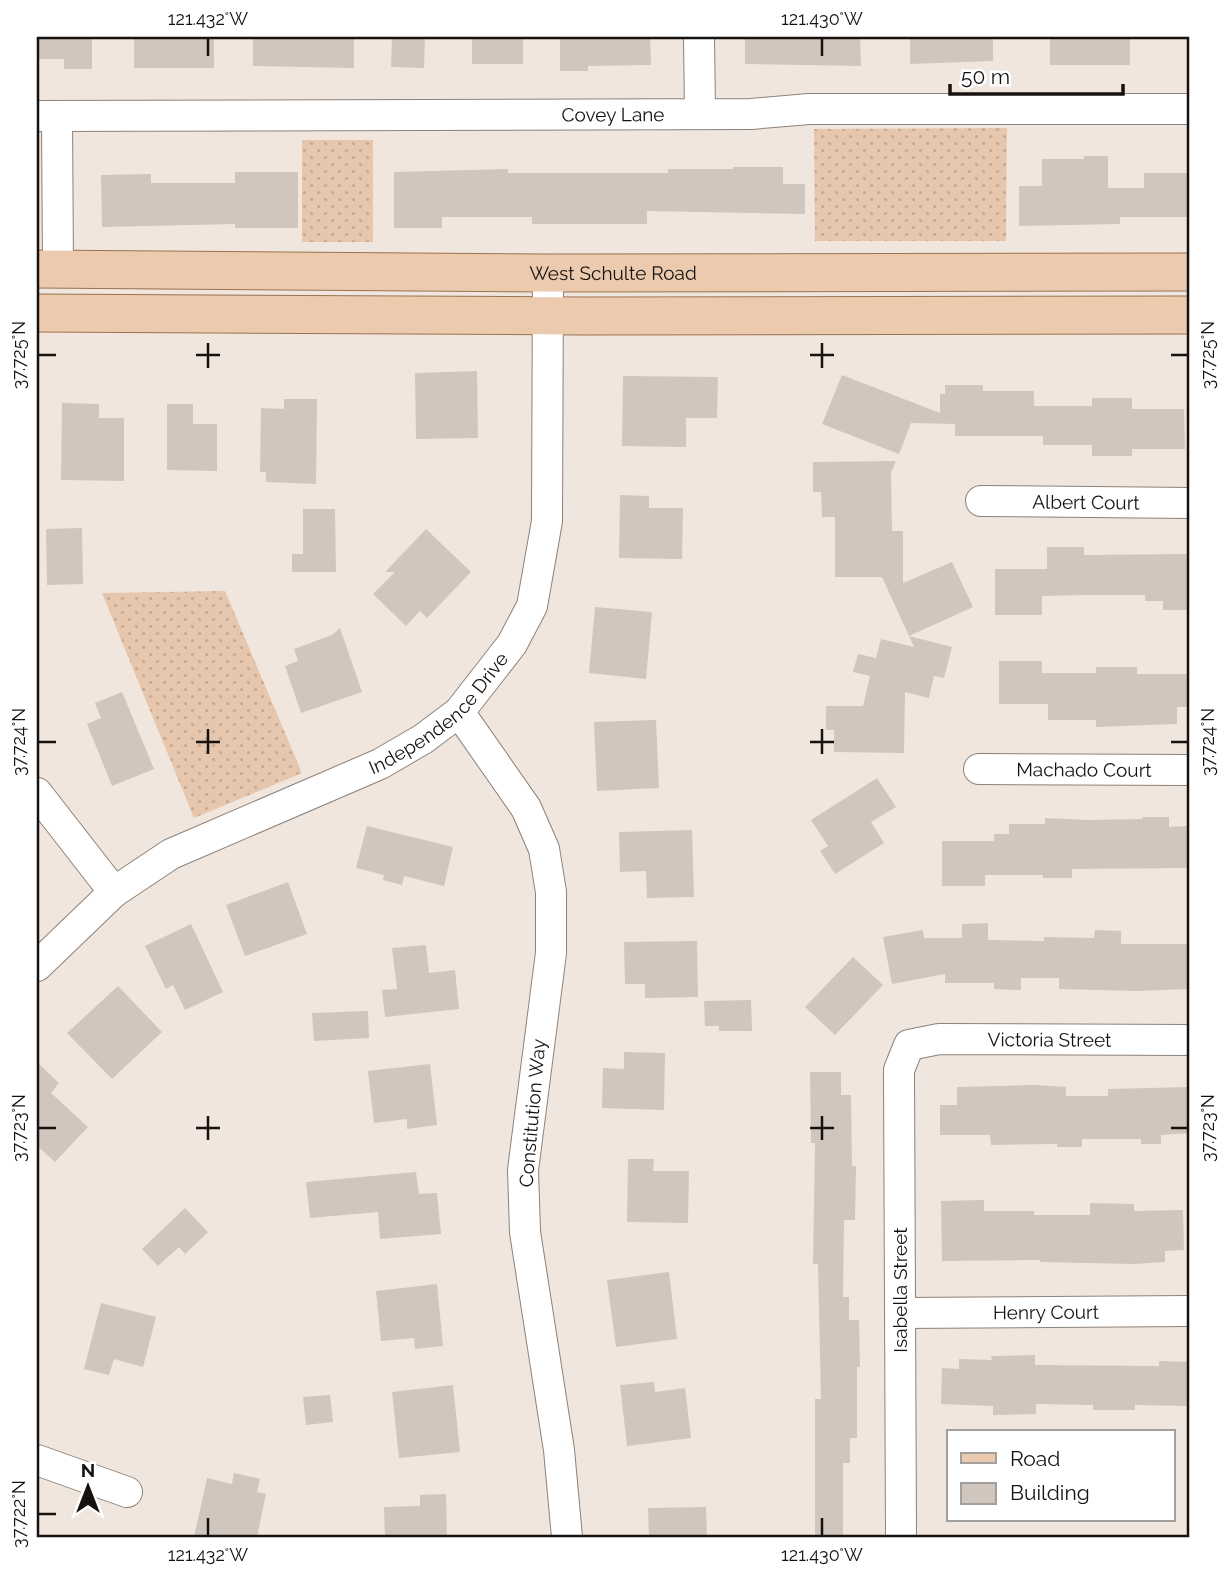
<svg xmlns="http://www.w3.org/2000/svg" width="1227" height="1574" viewBox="0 0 1227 1574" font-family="Raleway,sans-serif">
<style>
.grass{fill:url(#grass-dots)}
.building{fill:#d0c6bd}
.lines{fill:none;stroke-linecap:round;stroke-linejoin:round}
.minor-casing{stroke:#8c827a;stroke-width:32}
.major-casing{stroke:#997352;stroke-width:39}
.minor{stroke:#fff;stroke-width:30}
.major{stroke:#eccaad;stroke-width:37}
.ticks{fill:none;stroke:#161210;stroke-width:2.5}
.labels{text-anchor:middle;stroke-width:7;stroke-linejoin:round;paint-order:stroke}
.street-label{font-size:19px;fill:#161210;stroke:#fff}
.neatline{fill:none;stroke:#161210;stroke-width:2.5}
.ticks-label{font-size:18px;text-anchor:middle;fill:#161210}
</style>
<defs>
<pattern id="grass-dots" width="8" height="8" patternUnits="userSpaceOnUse" patternTransform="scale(1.75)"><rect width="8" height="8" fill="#e6c6ac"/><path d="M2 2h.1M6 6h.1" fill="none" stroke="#c5a993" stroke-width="1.8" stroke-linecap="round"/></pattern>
</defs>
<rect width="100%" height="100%" fill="#f1e6dd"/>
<path class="grass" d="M 1007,128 L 1006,241 L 815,241 L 814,129 Z
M 302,140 L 373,140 L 373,242 L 302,242 Z
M 225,591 L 302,773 L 194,818 L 102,593 Z"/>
<path class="building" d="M 37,37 L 92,37 L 92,69 L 64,69 L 64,59 L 37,59 Z
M 134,37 L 214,37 L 214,68 L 134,68 Z
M 253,37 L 354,37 L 354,68 L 253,66 Z
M 392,37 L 425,37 L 424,68 L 391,67 Z
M 472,37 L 523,37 L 523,64 L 472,64 Z
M 560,37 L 650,37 L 651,65 L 588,66 L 588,71 L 560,71 Z
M 745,37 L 860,37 L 861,66 L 745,64 Z
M 910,37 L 993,37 L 993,61 L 910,64 Z
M 1050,37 L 1130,37 L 1130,65 L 1050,65 Z
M 1084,156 L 1108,156 L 1108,188 L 1144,188 L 1144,173 L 1190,173 L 1190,217 L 1120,217 L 1120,224 L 1019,226 L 1019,186 L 1042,186 L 1042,159 L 1084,159 Z
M 733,167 L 783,167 L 783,184 L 805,184 L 805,214 L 647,211 L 647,224 L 532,224 L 532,217 L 442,217 L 442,228 L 394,228 L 394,172 L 508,169 L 508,173 L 668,173 L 668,169 L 733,169 Z
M 235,172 L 298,172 L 298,228 L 235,228 L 235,224 L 102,227 L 101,175 L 151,174 L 151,183 L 235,183 Z
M 477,371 L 478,438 L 416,439 L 415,373 Z
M 842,375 L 940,413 L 940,394 L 945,394 L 945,385 L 983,385 L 983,391 L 1034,391 L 1034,406 L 1092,406 L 1092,398 L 1132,398 L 1132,409 L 1184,409 L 1185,449 L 1132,449 L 1132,456 L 1092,456 L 1092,445 L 1043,445 L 1043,436 L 955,436 L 955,424 L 911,423 L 899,454 L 822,424 Z
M 623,376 L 718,377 L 717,418 L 686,418 L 686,447 L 622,446 Z
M 284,399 L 317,399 L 316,484 L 266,482 L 266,472 L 260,472 L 261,408 L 284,409 Z
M 62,403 L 99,404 L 99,418 L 124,418 L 124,481 L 61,480 Z
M 167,404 L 193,404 L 193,424 L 217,424 L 217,471 L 167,470 Z
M 896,461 L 891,473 L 892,531 L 903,531 L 903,583 L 952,562 L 973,607 L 909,636 L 882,577 L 835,577 L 835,517 L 822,517 L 821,492 L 813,492 L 813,462 Z
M 620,495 L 649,496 L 649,508 L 683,508 L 682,559 L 619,558 Z
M 303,509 L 335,509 L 336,572 L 292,572 L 292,554 L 303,554 Z
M 82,528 L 83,584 L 47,585 L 46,529 Z
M 426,529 L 471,572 L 427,618 L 420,611 L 406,626 L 373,594 L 395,572 L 385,572 Z
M 1047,547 L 1084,547 L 1084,555 L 1187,554 L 1187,610 L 1163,610 L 1163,601 L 1145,601 L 1145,595 L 1084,595 L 1042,596 L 1042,615 L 995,615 L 995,569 L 1047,569 Z
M 595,607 L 652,612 L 646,679 L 589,673 Z
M 340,628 L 362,692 L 301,713 L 285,666 L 298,661 L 294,649 L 332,635 Z
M 909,636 L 952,647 L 944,678 L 934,676 L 929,698 L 905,692 L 904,753 L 834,752 L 834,730 L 826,730 L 826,706 L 863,706 L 870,676 L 853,672 L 858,654 L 876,658 L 881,639 L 914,647 Z
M 999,661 L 1042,661 L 1042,673 L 1096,673 L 1096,667 L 1137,667 L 1137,674 L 1188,674 L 1188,707 L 1177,707 L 1177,724 L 1096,727 L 1096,720 L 1048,720 L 1048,704 L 999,704 Z
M 122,692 L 154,769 L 112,786 L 87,724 L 101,718 L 95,703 Z
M 656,720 L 659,788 L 597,791 L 594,722 Z
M 877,778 L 896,807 L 871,822 L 884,843 L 835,874 L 820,851 L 828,846 L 811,820 Z
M 1142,817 L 1169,817 L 1169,827 L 1188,826 L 1189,868 L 1072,869 L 1072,878 L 1043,878 L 1043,875 L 985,875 L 985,886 L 942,886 L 942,841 L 994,841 L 994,834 L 1009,834 L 1009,824 L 1045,824 L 1045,818 L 1088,820 L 1143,819 Z
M 367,826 L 453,847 L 444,886 L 404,876 L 402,885 L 383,880 L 384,875 L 356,868 Z
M 692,830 L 694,897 L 647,898 L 646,871 L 620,872 L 619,832 Z
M 288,882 L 307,934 L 245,956 L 226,905 Z
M 988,923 L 988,940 L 1044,941 L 1044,937 L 1094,938 L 1095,930 L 1121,931 L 1121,944 L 1188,944 L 1189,989 L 1137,991 L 1059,989 L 1059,978 L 1021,978 L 1021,990 L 994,989 L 994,983 L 945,983 L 945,974 L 892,984 L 883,937 L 923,930 L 924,938 L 962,938 L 962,924 Z
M 191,924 L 223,992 L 185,1010 L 173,985 L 166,989 L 145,946 Z
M 697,941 L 698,997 L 645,998 L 645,984 L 625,984 L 624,942 Z
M 426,945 L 429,973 L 455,970 L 459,1009 L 385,1017 L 382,990 L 397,989 L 392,948 Z
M 853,957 L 883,985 L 835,1035 L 805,1007 Z
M 118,986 L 162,1032 L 112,1079 L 67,1033 Z
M 751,1000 L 752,1031 L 719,1031 L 719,1026 L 705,1026 L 704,1001 Z
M 368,1011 L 369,1038 L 314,1041 L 312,1013 Z
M 624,1052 L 665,1053 L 664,1110 L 602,1108 L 603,1068 L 624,1069 Z
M 37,1062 L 59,1083 L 51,1093 L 88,1127 L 55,1162 L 37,1146 Z
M 430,1064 L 437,1125 L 407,1129 L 407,1119 L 374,1123 L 368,1071 Z
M 810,1072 L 841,1072 L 841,1095 L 851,1095 L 852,1166 L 856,1166 L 855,1220 L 844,1220 L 843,1297 L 849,1297 L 849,1320 L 859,1320 L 860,1367 L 857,1367 L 857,1438 L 850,1438 L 850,1463 L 843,1463 L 843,1537 L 815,1537 L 815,1399 L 821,1399 L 818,1264 L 813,1264 L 815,1143 L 811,1143 Z
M 1034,1085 L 1066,1087 L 1066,1096 L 1108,1096 L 1108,1089 L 1190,1087 L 1190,1133 L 1161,1135 L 1161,1144 L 1141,1144 L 1141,1139 L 1082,1139 L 1082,1147 L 1057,1147 L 1057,1144 L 991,1145 L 990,1135 L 940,1135 L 940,1105 L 957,1105 L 957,1087 Z
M 628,1159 L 654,1159 L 653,1171 L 689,1171 L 688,1223 L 627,1222 Z
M 416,1172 L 419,1194 L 437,1193 L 441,1234 L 380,1239 L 378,1212 L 310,1218 L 306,1182 Z
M 984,1200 L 984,1211 L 1034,1211 L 1034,1215 L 1090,1215 L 1090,1203 L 1134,1204 L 1134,1211 L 1183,1210 L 1184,1250 L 1165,1251 L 1165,1262 L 1134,1264 L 1040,1262 L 1040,1260 L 942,1261 L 941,1201 Z
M 185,1208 L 208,1232 L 185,1254 L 179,1247 L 158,1266 L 142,1249 Z
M 669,1272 L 677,1339 L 616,1347 L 607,1280 Z
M 437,1284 L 443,1346 L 415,1349 L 414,1338 L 381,1341 L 376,1291 Z
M 101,1303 L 156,1317 L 143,1367 L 114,1359 L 109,1375 L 84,1369 Z
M 1035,1355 L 1035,1365 L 1159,1366 L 1159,1361 L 1190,1362 L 1190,1406 L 1135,1405 L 1135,1410 L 1093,1410 L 1093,1405 L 1036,1404 L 1036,1414 L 993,1415 L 993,1406 L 941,1404 L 942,1368 L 959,1369 L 959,1359 L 992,1360 L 991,1356 Z
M 654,1382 L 655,1392 L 685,1388 L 691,1438 L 627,1446 L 620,1385 Z
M 453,1385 L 460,1452 L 399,1458 L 392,1392 Z
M 330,1395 L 333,1422 L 306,1425 L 303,1397 Z
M 234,1473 L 260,1479 L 257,1492 L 266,1494 L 257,1537 L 194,1537 L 207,1478 L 232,1484 Z
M 446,1494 L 447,1537 L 385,1537 L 384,1507 L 420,1506 L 420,1495 Z
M 706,1507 L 707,1537 L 649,1537 L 648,1508 Z"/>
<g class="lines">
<defs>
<g id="minor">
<path d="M 699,37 L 700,114"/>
<path id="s1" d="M 37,116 L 751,114 L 809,109 L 1190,109"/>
<path d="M 57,116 L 58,269"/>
<path id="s2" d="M 981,501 L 1190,503"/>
<path d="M 459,712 L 526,808 L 544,849 L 551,892 L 551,953 L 523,1170 L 525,1232 L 559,1450 L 567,1537"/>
<path id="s3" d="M 979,769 L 1190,770"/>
<path d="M 37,793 L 114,892"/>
<path id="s4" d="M 37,966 L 114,892 L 171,854 L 380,764 L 423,739 L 459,712 L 512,644 L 532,606 L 547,521 L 548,273"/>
<path id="s5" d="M 901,1313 L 1190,1311"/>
<path d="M 37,1460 L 127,1492"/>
<path id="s6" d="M 901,1537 L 899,1070 L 909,1045 L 939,1039 L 1190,1040"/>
</g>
<g id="major">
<path id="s7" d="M 37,269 L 548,273 L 1190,272"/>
<path d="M 37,313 L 584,316 L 1190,315"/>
</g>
</defs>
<use href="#minor" class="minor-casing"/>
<use href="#major" class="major-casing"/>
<use href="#minor" class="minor"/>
<use href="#major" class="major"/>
</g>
<path class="ticks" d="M 208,38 L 208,56M 822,38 L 822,56M 208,343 L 208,368M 822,343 L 822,368M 38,355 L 56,355M 196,355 L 220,355M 810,355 L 834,355M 1171,355 L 1188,355M 208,729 L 208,754M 822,729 L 822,754M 38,742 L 56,742M 196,742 L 220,742M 810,742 L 834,742M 1171,742 L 1188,742M 208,1116 L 208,1140M 822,1116 L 822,1140M 38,1128 L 56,1128M 196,1128 L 220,1128M 810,1128 L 834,1128M 1171,1128 L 1188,1128M 38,1514 L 56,1514M 208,1518 L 208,1536M 822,1518 L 822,1536"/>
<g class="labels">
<g class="street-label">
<text dy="7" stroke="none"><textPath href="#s1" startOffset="576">Covey Lane</textPath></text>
<text dy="7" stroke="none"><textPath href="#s7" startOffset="576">West Schulte Road</textPath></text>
<text dy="7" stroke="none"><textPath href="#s2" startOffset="105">Albert Court</textPath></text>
<text dy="7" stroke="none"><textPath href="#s4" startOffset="481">Independence Drive</textPath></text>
<text dy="7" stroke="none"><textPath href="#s3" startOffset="105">Machado Court</textPath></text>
<text dy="7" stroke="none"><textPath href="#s6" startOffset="635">Victoria Street</textPath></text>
<text transform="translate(532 1113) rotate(-85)" y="7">Constitution Way</text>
<text transform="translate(900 1290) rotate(-90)" y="7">Isabella Street</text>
<text dy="7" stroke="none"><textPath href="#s5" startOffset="145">Henry Court</textPath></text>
</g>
</g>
<rect width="1227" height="1574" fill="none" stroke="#ffffff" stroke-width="77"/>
<rect x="947" y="1430" width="228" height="91" fill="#ffffff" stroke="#a2a09f" stroke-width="2"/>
<rect x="961" y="1453" width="35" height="10" fill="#eccaad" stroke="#a2a09f" stroke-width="2"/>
<text x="1010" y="1466" font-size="21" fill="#161210">Road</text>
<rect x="961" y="1483" width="35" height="21" fill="#d0c6bd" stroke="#a2a09f" stroke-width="2"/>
<text x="1010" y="1500" font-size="21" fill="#161210">Building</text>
<g transform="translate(88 1487)" stroke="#ffffff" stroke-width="5" paint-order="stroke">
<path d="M0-5L12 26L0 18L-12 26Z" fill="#161210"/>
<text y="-10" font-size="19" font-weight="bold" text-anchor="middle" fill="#161210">N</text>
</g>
<path d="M950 84v10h173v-10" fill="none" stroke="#161210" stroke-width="3.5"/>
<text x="961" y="84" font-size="21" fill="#161210" stroke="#ffffff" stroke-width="5" paint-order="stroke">50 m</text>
<rect x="38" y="38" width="1150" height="1498" class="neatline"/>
<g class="ticks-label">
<text x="208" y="25">121.432°W</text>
<text x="822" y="25">121.430°W</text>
<text transform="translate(19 355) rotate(-90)" y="6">37.725°N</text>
<text transform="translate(1208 355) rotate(-90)" y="6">37.725°N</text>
<text transform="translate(19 742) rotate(-90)" y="6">37.724°N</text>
<text transform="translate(1208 742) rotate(-90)" y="6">37.724°N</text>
<text transform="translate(19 1128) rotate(-90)" y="6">37.723°N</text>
<text transform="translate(1208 1128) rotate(-90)" y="6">37.723°N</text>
<text transform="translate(19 1514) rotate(-90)" y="6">37.722°N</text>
<text x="208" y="1561">121.432°W</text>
<text x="822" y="1561">121.430°W</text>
</g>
</svg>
